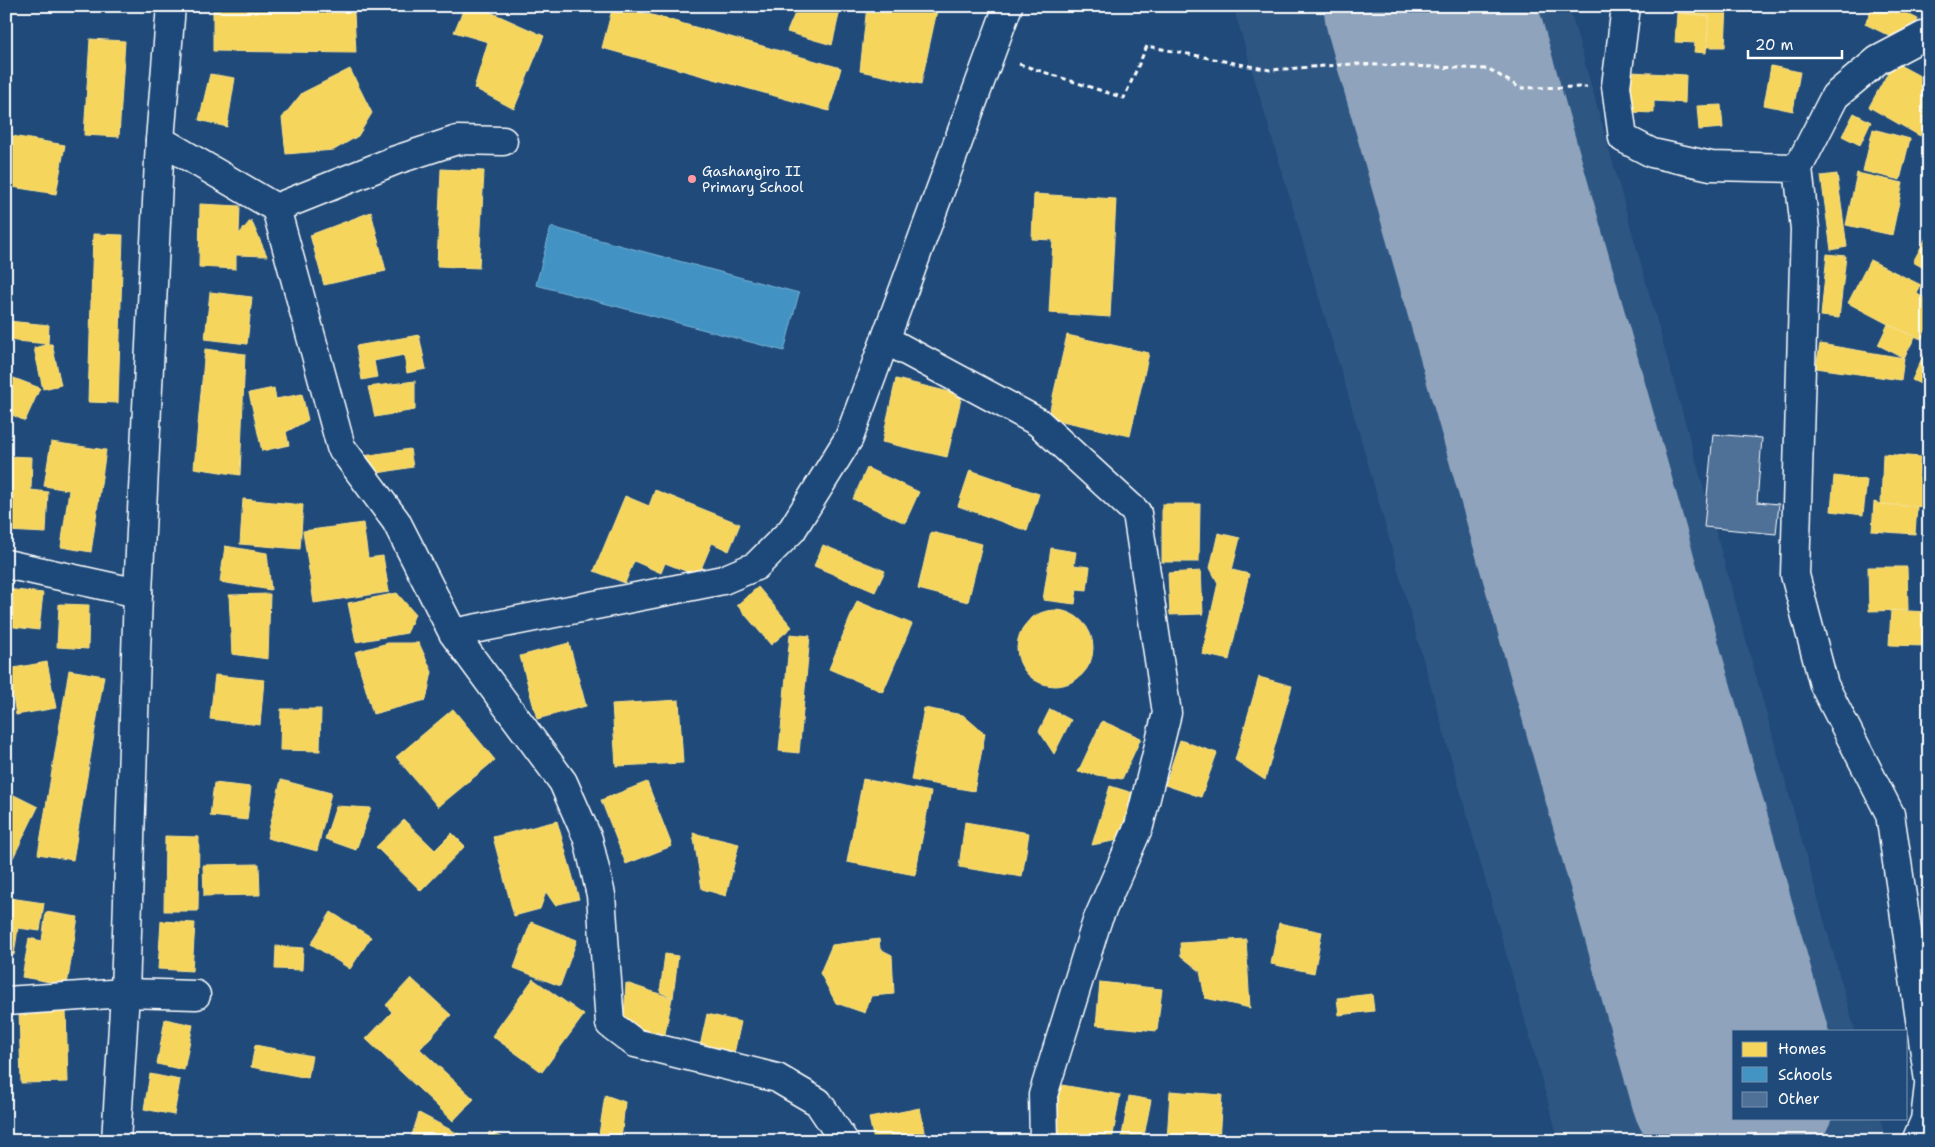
<svg xmlns="http://www.w3.org/2000/svg" width="1935" height="1147" viewBox="0 0 1935 1147" font-family="'Shantell Sans',sans-serif">
<style>
.built{fill:#2e5683}
.homes{fill:#f6d55c;stroke:#f9e28d}
.schools{fill:#4393c3;stroke:#7bb3d5}
.lines{fill:none;stroke-linecap:round;stroke-linejoin:round}
.runway{stroke:#8fa4bc;stroke-width:210}
.building{fill:#507197;stroke:#fff}
.minor-casing{stroke:#fff;stroke-width:31}
.major-casing{stroke:#fff;stroke-width:31}
.path{stroke:#fff;stroke-width:3;stroke-dasharray:5 4;stroke-linecap:butt}
.minor{stroke:#1f4a7a;stroke-width:28}
.major{stroke:#1f4a7a;stroke-width:28}
.poi-dot{fill:#ff9aa2;stroke:#1f4a7a;stroke-width:2}
.labels{text-anchor:middle;stroke-width:5;stroke-linejoin:round;paint-order:stroke}
.poi-label{font-size:14px;fill:#fff;stroke:#1f4a7a;text-anchor:start}
</style>
<rect width="100%" height="100%" fill="#1f4a7a"/>
<filter id="ink" filterUnits="userSpaceOnUse"><feTurbulence type="fractalNoise" baseFrequency=".02" numOctaves="2"/><feDisplacementMap in="SourceGraphic" scale="10" xChannelSelector="R" yChannelSelector="G"/><feConvolveMatrix kernelMatrix="1 2 1 2 8 2 1 2 1" color-interpolation-filters="sRGB"/></filter>
<g filter="url(#ink)">
<path class="built" d="M 1233,6 L 1569,6 L 1855,1031 L 1734,1031 L 1734,1118 L 1880,1118 L 1886,1141 L 1559,1141 L 1359,432 Z"/>
<path class="homes" d="M 213,6 L 337,6 L 354,12 L 356,53 L 213,51 Z
M 465,6 L 477,6 L 544,36 L 514,109 L 474,88 L 488,42 L 454,32 Z
M 613,6 L 620,6 L 841,68 L 829,111 L 602,48 Z
M 798,6 L 841,6 L 832,45 L 787,32 Z
M 867,6 L 938,6 L 921,84 L 860,71 Z
M 1679,6 L 1727,6 L 1725,47 L 1707,47 L 1709,16 L 1677,13 Z
M 1873,6 L 1891,6 L 1918,19 L 1906,44 L 1865,24 Z
M 1677,13 L 1709,16 L 1706,53 L 1694,52 L 1695,43 L 1675,42 Z
M 90,39 L 125,41 L 119,137 L 84,135 Z
M 1894,62 L 1929,81 L 1929,120 L 1920,136 L 1869,107 Z
M 1771,66 L 1800,72 L 1793,111 L 1764,105 Z
M 350,69 L 372,113 L 358,136 L 334,150 L 286,154 L 282,118 L 302,93 Z
M 1631,72 L 1686,75 L 1685,103 L 1654,101 L 1654,113 L 1630,112 Z
M 210,74 L 235,78 L 227,127 L 199,120 Z
M 1721,105 L 1723,128 L 1699,130 L 1697,106 Z
M 1854,113 L 1871,122 L 1860,145 L 1842,136 Z
M 1873,129 L 1910,139 L 1900,180 L 1863,171 Z
M 12,136 L 65,145 L 56,194 L 6,186 L 6,173 Z
M 441,169 L 484,171 L 479,268 L 437,266 Z
M 1857,173 L 1903,183 L 1892,235 L 1846,225 Z
M 1837,174 L 1847,247 L 1831,250 L 1821,176 Z
M 1034,194 L 1116,199 L 1110,317 L 1049,313 L 1053,240 L 1032,239 Z
M 200,204 L 240,206 L 239,234 L 251,220 L 267,256 L 236,255 L 236,269 L 199,267 Z
M 371,212 L 386,271 L 324,285 L 310,235 Z
M 1929,232 L 1929,271 L 1913,262 Z
M 93,234 L 123,235 L 118,403 L 88,402 Z
M 1827,254 L 1846,256 L 1839,318 L 1821,316 Z
M 1870,260 L 1921,285 L 1917,294 L 1929,300 L 1929,324 L 1921,339 L 1888,324 L 1848,303 Z
M 210,292 L 252,297 L 247,344 L 205,339 Z
M 8,321 L 49,325 L 48,344 L 6,340 Z
M 1888,324 L 1915,337 L 1904,358 L 1878,345 Z
M 419,335 L 426,369 L 407,373 L 404,355 L 374,361 L 377,377 L 362,380 L 356,346 Z
M 1067,335 L 1149,353 L 1130,436 L 1048,418 Z
M 1929,343 L 1929,388 L 1912,380 Z
M 48,344 L 52,344 L 61,385 L 43,389 L 34,348 Z
M 1820,344 L 1904,358 L 1901,380 L 1816,368 Z
M 205,349 L 245,354 L 240,475 L 194,468 Z
M 6,375 L 40,388 L 25,421 L 6,412 Z
M 896,379 L 962,395 L 947,457 L 882,442 Z
M 415,381 L 415,410 L 375,417 L 368,387 Z
M 274,388 L 276,399 L 302,394 L 308,420 L 286,432 L 289,445 L 262,451 L 249,393 Z
M 51,442 L 106,450 L 91,552 L 61,547 L 69,490 L 44,486 Z
M 410,449 L 413,467 L 366,475 L 363,456 Z
M 1883,454 L 1920,457 L 1919,478 L 1927,479 L 1926,507 L 1881,504 Z
M 6,456 L 32,457 L 31,490 L 48,492 L 46,533 L 6,531 Z
M 867,468 L 919,492 L 905,523 L 853,499 Z
M 970,470 L 1039,494 L 1027,531 L 958,506 Z
M 1834,476 L 1867,480 L 1863,515 L 1831,511 Z
M 655,490 L 740,524 L 729,551 L 712,543 L 698,576 L 665,563 L 661,573 L 634,561 L 625,583 L 594,571 L 625,496 L 649,506 Z
M 243,499 L 303,505 L 300,549 L 240,544 Z
M 1874,502 L 1881,504 L 1917,507 L 1915,534 L 1872,531 Z
M 1162,504 L 1200,504 L 1199,562 L 1162,562 Z
M 363,523 L 368,558 L 383,556 L 389,592 L 314,603 L 303,531 Z
M 931,532 L 982,544 L 968,602 L 918,589 Z
M 1218,533 L 1240,538 L 1232,570 L 1249,574 L 1229,660 L 1202,654 L 1218,583 L 1210,568 Z
M 823,545 L 885,571 L 875,592 L 814,566 Z
M 225,546 L 267,553 L 271,590 L 220,582 Z
M 1051,548 L 1076,552 L 1074,565 L 1090,567 L 1087,590 L 1077,589 L 1075,604 L 1043,600 Z
M 1868,567 L 1907,567 L 1908,610 L 1869,611 Z
M 1201,571 L 1203,614 L 1170,615 L 1168,573 Z
M 758,587 L 792,627 L 771,645 L 737,605 Z
M 6,589 L 43,593 L 39,630 L 6,626 Z
M 397,593 L 415,614 L 407,633 L 356,642 L 348,603 Z
M 270,594 L 268,659 L 232,654 L 229,595 Z
M 857,601 L 912,624 L 883,692 L 829,669 Z
M 59,604 L 89,605 L 88,649 L 57,647 Z
M1017 648a38 38 0 1 1 76 0a38 38 0 1 1-76 0Z
M 1891,610 L 1928,612 L 1926,646 L 1889,645 Z
M 790,634 L 810,636 L 799,753 L 779,751 Z
M 388,643 L 419,643 L 432,672 L 426,700 L 373,714 L 355,652 Z
M 569,643 L 586,706 L 537,719 L 520,656 Z
M 47,662 L 56,708 L 16,715 L 8,669 Z
M 69,670 L 104,676 L 73,860 L 38,854 Z
M 215,675 L 264,680 L 260,725 L 210,719 Z
M 1259,677 L 1292,686 L 1265,780 L 1235,760 Z
M 679,700 L 683,763 L 616,766 L 612,704 Z
M 924,708 L 963,715 L 985,734 L 974,791 L 911,780 Z
M 281,709 L 321,709 L 320,751 L 280,750 Z
M 453,709 L 495,760 L 438,807 L 396,757 Z
M 1050,709 L 1071,720 L 1054,754 L 1039,731 Z
M 1102,721 L 1141,738 L 1122,779 L 1078,772 Z
M 1180,740 L 1217,753 L 1201,797 L 1165,785 Z
M 863,779 L 931,792 L 915,875 L 847,862 Z
M 281,780 L 331,793 L 317,851 L 267,838 Z
M 647,782 L 672,846 L 626,864 L 601,800 Z
M 214,783 L 251,787 L 247,820 L 210,816 Z
M 1110,786 L 1133,793 L 1119,840 L 1092,845 Z
M 6,791 L 38,807 L 13,858 L 6,854 Z
M 336,806 L 371,808 L 356,850 L 325,839 Z
M 404,820 L 435,850 L 452,833 L 465,846 L 421,891 L 376,847 Z
M 557,821 L 579,899 L 555,905 L 546,892 L 540,909 L 514,916 L 493,837 Z
M 965,822 L 1029,833 L 1022,877 L 959,867 Z
M 693,833 L 739,844 L 726,896 L 702,889 Z
M 165,836 L 199,837 L 198,911 L 164,911 Z
M 259,864 L 260,895 L 204,896 L 203,865 Z
M 10,898 L 44,903 L 40,931 L 18,928 L 14,955 L 6,954 L 6,922 Z
M 46,912 L 78,917 L 67,985 L 22,977 L 29,938 L 42,941 Z
M 331,912 L 371,937 L 350,969 L 311,944 Z
M 161,921 L 195,923 L 192,971 L 158,969 Z
M 531,922 L 577,940 L 560,986 L 514,968 Z
M 1279,923 L 1322,932 L 1314,973 L 1271,964 Z
M 879,939 L 880,949 L 892,955 L 894,994 L 871,996 L 865,1013 L 836,1003 L 820,973 L 832,945 Z
M 1246,939 L 1250,1008 L 1205,998 L 1200,971 L 1181,956 L 1180,943 Z
M 276,946 L 303,948 L 302,970 L 275,969 Z
M 665,954 L 678,956 L 673,998 L 660,992 Z
M 411,978 L 451,1015 L 420,1049 L 474,1099 L 453,1121 L 366,1039 L 392,1012 L 386,1005 Z
M 533,979 L 584,1015 L 542,1072 L 492,1036 Z
M 1100,982 L 1162,989 L 1157,1031 L 1096,1025 Z
M 626,983 L 672,998 L 664,1039 L 624,1021 Z
M 1372,994 L 1374,1011 L 1339,1015 L 1337,998 Z
M 66,1009 L 68,1082 L 21,1083 L 19,1011 Z
M 707,1014 L 741,1022 L 733,1058 L 699,1051 Z
M 165,1019 L 193,1025 L 184,1070 L 157,1064 Z
M 255,1045 L 312,1056 L 308,1078 L 251,1067 Z
M 150,1074 L 180,1080 L 174,1115 L 144,1109 Z
M 1056,1084 L 1120,1095 L 1112,1141 L 1090,1141 L 1047,1133 Z
M 1170,1091 L 1222,1095 L 1219,1141 L 1167,1141 Z
M 605,1095 L 625,1102 L 621,1141 L 598,1141 Z
M 1129,1096 L 1151,1100 L 1143,1141 L 1121,1141 Z
M 920,1108 L 927,1141 L 874,1141 L 869,1118 Z
M 419,1113 L 470,1140 L 469,1141 L 410,1141 Z
M 489,1132 L 512,1141 L 488,1141 Z"/>
<path class="schools" d="M 551,227 L 799,293 L 784,351 L 536,285 Z"/>
<g class="lines">
<path class="runway" d="M 1429,6 L 1734,1081"/>
</g>
<path class="building" d="M 1713,434 L 1762,438 L 1757,502 L 1779,504 L 1776,534 L 1704,527 Z"/>
<g class="lines">
<defs>
<path id="minor" d="M 1626,6 L 1616,86 L 1623,138 L 1652,153 L 1711,166 L 1798,168
M 1929,33 L 1878,60 L 1835,96 L 1798,168 L 1805,229 L 1795,575 L 1824,685 L 1890,814 L 1929,1081
M 160,140 L 276,208 L 341,447 L 396,521 L 453,633 L 563,782 L 588,839 L 601,895 L 610,1024 L 635,1043 L 777,1078 L 818,1102 L 844,1141
M 276,208 L 396,160 L 457,140 L 503,141
M 886,340 L 1038,422 L 1137,513 L 1167,713 L 1139,826 L 1097,921 L 1043,1095 L 1044,1141
M 6,564 L 138,593
M 453,633 L 723,580 L 756,566 L 792,530 L 849,438 L 1008,6
M 6,1001 L 125,993 L 196,995
M 1916,1141 L 1925,1120 L 1929,1085"/>
<path id="major" d="M 116,1141 L 125,993 L 138,593 L 160,140 L 171,6"/>
</defs>
<use href="#minor" class="minor-casing"/>
<use href="#major" class="major-casing"/>
<path class="path" d="M 1019,64 L 1124,98 L 1147,46 L 1270,70 L 1353,64 L 1489,69 L 1520,88 L 1587,87"/>
<use href="#minor" class="minor"/>
<use href="#major" class="major"/>
</g>
</g>
<circle class="poi-dot" cx="692" cy="179" r="5"/>
<g class="labels">
<g class="poi-label">
<text x="702" y="176">Gashangiro II<tspan x="702" dy="16">Primary School</tspan></text>
</g>
</g>
<rect width="1935" height="1147" fill="none" stroke="#1f4a7a" stroke-width="25"/>
<rect x="12" y="12" width="1910" height="1122" fill="none" stroke="#fff" stroke-width="2" filter="url(#ink)"/>
<rect x="1732" y="1030" width="175" height="90" fill="#1f4a7a" stroke="#7992af"/>
<rect x="1742" y="1042" width="25" height="15" fill="#f6d55c" stroke="#7992af"/>
<text x="1778" y="1054" font-size="15" fill="#ffffff">Homes</text>
<rect x="1742" y="1067" width="25" height="15" fill="#4393c3" stroke="#7992af"/>
<text x="1778" y="1080" font-size="15" fill="#ffffff">Schools</text>
<rect x="1742" y="1092" width="25" height="15" fill="#507197" stroke="#7992af"/>
<text x="1778" y="1104" font-size="15" fill="#ffffff">Other</text>
<path d="M1748 50v8h94v-8" fill="none" stroke="#ffffff" stroke-width="2.5"/>
<text x="1755" y="50" font-size="15" fill="#ffffff" stroke="#1f4a7a" stroke-width="4" paint-order="stroke">20 m</text>
</svg>
